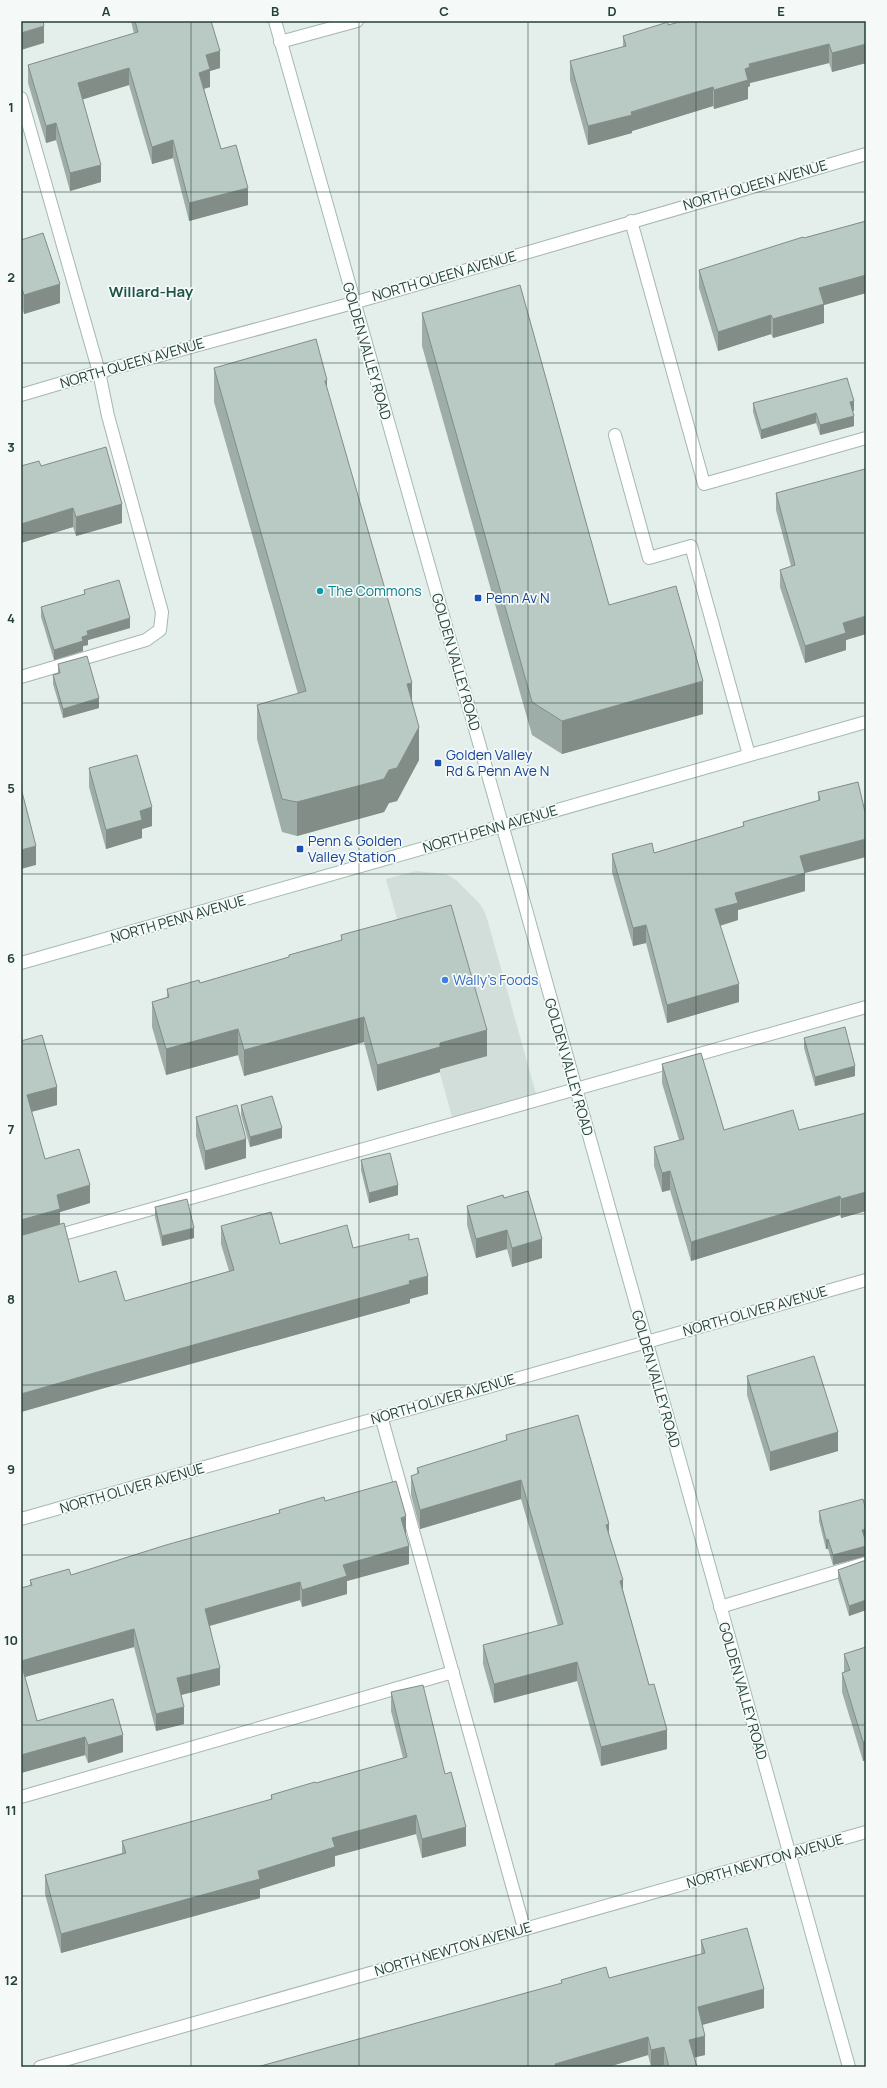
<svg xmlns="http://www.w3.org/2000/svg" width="887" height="2088" viewBox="0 0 887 2088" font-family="Manrope,sans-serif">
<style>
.built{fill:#d2ded9}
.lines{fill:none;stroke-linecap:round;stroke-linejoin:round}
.lane-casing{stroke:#a6b6b1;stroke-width:14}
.street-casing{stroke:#a6b6b1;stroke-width:14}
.secondary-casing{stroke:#a2bab2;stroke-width:14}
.lane{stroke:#fff;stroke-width:12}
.street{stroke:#fff;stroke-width:12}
.secondary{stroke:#fff;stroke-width:12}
.wall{fill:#9fada8}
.shaded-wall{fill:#828d88}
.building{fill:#b9c9c3;stroke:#828d88}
.grid{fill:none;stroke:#234039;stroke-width:1;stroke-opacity:0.55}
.culture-dot{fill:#0f9aa8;stroke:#f5faf8;stroke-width:1.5}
.transit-dot{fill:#1a4fb4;stroke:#f5faf8;stroke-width:1.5}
.shop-dot{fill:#3f7fe0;stroke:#f5faf8;stroke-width:1.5}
.labels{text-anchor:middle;stroke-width:3.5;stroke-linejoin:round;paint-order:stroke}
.street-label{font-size:14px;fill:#234039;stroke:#f5faf8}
.culture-label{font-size:14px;fill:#0d838f;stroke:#f5faf8;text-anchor:start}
.transit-label{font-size:14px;fill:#164399;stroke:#f5faf8;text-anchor:start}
.shop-label{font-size:14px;fill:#366cbe;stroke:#f5faf8;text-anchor:start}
.neighbourhood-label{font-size:15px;font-weight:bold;fill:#1e5348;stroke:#f5faf8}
.neatline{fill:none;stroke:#234039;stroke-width:1.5}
.grid-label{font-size:13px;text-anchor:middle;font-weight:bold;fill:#234039}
</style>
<rect width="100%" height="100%" fill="#e4eeea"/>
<path class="built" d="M 416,871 L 446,874 L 456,880 L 480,904 L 486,915 L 538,1101 L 454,1124 L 386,879 Z"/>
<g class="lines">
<defs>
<path id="lane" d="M 280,42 L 357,21
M 21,98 L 99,372 L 108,416 L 162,612 L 160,630 L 146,640 L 21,677
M 631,221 L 704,484 L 866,438
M 615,435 L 649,558 L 691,546 L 749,755
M 21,1246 L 866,1007
M 381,1416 L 524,1928
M 720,1607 L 866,1563
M 21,1797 L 453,1672"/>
<path id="street" d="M 21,395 L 99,372 L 353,303 L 866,154
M 21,1519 L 866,1280
M 40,2067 L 866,1832"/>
<path id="secondary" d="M 275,21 L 518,881 L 849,2067
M 21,963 L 866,722"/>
</defs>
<use href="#lane" class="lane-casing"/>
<use href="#street" class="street-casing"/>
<use href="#secondary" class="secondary-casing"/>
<use href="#lane" class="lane"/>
<use href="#street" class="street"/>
<use href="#secondary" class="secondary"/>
</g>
<path class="wall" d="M 131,21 L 211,21 L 220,68 L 210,71 L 210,87 L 204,89 L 221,149 L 248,205 L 189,221 L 173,158 L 152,164 L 129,85 L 82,99 L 101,182 L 70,191 L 56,140 L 46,143 L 28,83 L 28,65 L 134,34 Z
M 866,21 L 866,63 L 832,72 L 829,63 L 750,83 L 750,86 L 748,87 L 748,99 L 714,109 L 713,106 L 632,131 L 632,133 L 588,145 L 570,80 L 570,61 L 623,47 L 623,36 L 668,25 Z
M 866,221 L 866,293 L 824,305 L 824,323 L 773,338 L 771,334 L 718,351 L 699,288 L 699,270 L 804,238 Z
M 21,240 L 60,303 L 24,314 L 22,308 Z
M 422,313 L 609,605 L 703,714 L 562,754 L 532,735 L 422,346 Z
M 214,368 L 327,389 L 412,702 L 419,760 L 397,801 L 389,803 L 384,812 L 297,836 L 282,832 L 257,739 L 257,705 L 298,694 L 214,402 Z
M 753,403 L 854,411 L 853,411 L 854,426 L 820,435 L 816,423 L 761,439 L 753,412 Z
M 21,466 L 41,466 L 122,523 L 76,536 L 73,527 L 21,543 Z
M 866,472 L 866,634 L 846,640 L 846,650 L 805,663 L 780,587 L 780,570 L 791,566 L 776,510 L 776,493 Z
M 84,590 L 130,628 L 88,640 L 88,645 L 83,646 L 83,651 L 54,660 L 41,617 L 41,607 L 84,595 Z
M 58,664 L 99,708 L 63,718 L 53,684 L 53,675 L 58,673 Z
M 89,768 L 152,826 L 142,829 L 142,838 L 106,849 L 89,787 Z
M 858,782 L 805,873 L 805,891 L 738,910 L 738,920 L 720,926 L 739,1002 L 667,1023 L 646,943 L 633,946 L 612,872 L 612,854 L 654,853 L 743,826 L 743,822 L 818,801 L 818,792 Z
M 341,935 L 487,1056 L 440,1069 L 440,1072 L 377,1091 L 364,1042 L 244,1076 L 238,1055 L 166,1075 L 152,1027 L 152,1002 L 167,997 L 167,989 L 200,983 L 289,957 L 289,955 L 341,941 Z
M 804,1038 L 855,1076 L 815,1086 L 804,1048 Z
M 21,1041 L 57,1105 L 31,1112 L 45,1159 L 90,1203 L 60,1212 L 60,1224 L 79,1282 L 125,1301 L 229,1271 L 221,1244 L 221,1226 L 280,1244 L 353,1248 L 409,1240 L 428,1294 L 410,1299 L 410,1303 L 101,1389 L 21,1412 Z
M 662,1064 L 724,1130 L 799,1130 L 866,1113 L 866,1211 L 841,1218 L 840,1215 L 691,1261 L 670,1190 L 662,1192 L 654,1166 L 654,1147 L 679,1140 L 662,1083 Z
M 241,1105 L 282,1138 L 250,1147 L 241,1115 Z
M 196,1117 L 246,1158 L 205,1170 L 196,1136 Z
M 361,1160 L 398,1195 L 369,1203 L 361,1170 Z
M 504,1198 L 542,1258 L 512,1267 L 507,1249 L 476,1258 L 467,1225 L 467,1206 Z
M 155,1207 L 194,1238 L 162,1246 L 155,1217 Z
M 747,1376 L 838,1451 L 770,1471 L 747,1395 Z
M 506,1435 L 609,1535 L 623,1590 L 649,1685 L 667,1749 L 601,1766 L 577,1681 L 494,1703 L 483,1664 L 483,1645 L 558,1626 L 521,1499 L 420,1529 L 411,1495 L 411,1476 L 417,1474 L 417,1468 L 506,1441 Z
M 325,1501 L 406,1534 L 405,1534 L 409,1564 L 347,1581 L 347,1594 L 302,1607 L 300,1600 L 210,1626 L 220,1685 L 181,1695 L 184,1724 L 156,1731 L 134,1647 L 25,1677 L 37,1721 L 113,1699 L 123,1752 L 88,1763 L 85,1755 L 21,1773 L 21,1588 L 30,1586 L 30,1580 L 71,1575 L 279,1513 L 279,1510 Z
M 819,1511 L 865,1539 L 866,1542 L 866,1556 L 833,1565 L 828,1549 L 826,1549 L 819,1521 Z
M 866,1560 L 866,1610 L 849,1616 L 838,1579 L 838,1570 Z
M 866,1647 L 866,1760 L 863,1761 L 842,1692 L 842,1673 L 844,1672 L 844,1654 Z
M 391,1692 L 445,1774 L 466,1846 L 422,1858 L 416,1834 L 335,1856 L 335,1866 L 260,1889 L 260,1898 L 61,1953 L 45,1894 L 45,1875 L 122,1853 L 122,1841 L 271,1800 L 271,1795 L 316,1783 L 403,1758 L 391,1711 Z
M 701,1940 L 764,2008 L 702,2025 L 705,2055 L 694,2057 L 697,2067 L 664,2067 L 664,2065 L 658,2067 L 651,2067 L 648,2055 L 608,2067 L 257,2067 L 561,1984 L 561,1980 L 609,1978 L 701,1954 Z"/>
<path class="shaded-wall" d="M 44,26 L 44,43 L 21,50 L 21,33 Z
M 829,44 L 829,63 L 750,83 L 750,86 L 748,87 L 748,99 L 714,109 L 714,90 L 745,69 L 749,64 Z
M 866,44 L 866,63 L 832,72 L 832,53 Z
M 220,51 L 220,68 L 210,71 L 210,87 L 199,90 L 199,73 L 206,55 Z
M 129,68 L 129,85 L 78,101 L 78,83 Z
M 713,87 L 713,106 L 632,131 L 632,133 L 588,145 L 588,126 Z
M 56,123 L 56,140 L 46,143 L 46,126 Z
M 173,140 L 173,158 L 152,164 L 152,147 Z
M 101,165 L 101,182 L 70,191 L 70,173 Z
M 248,188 L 248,205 L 189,221 L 189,203 Z
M 866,275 L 866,293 L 824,305 L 824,323 L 773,338 L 773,319 L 819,288 Z
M 60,284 L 60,303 L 24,314 L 24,295 Z
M 22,289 L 22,308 L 21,309 L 21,290 Z
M 771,315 L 771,334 L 718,351 L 718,332 Z
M 327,380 L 327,413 L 325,381 Z
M 854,401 L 854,411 L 850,412 L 850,402 Z
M 816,413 L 816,423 L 761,439 L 761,430 Z
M 854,416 L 854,426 L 820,435 L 820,425 Z
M 122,504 L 122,523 L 76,536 L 76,517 Z
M 73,508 L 73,527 L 21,543 L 21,524 Z
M 866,616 L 866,634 L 846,640 L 846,650 L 805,663 L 805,646 L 843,623 Z
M 130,618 L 130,628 L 88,640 L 88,645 L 83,646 L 83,651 L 54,660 L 54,650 L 82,637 L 87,631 Z
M 703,681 L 703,714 L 562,754 L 562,721 Z
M 412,683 L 412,716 L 407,684 Z
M 99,698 L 99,708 L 63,718 L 63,709 Z
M 419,727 L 419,760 L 397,801 L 389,803 L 384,812 L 297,836 L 297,802 Z
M 152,807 L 152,826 L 142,829 L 142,838 L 106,849 L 106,830 L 140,811 Z
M 866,839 L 866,857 L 805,873 L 805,891 L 738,910 L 738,920 L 715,927 L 715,909 L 735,893 L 800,856 Z
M 36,846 L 36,865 L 21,869 L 21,850 Z
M 646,925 L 646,943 L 633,946 L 633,928 Z
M 739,984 L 739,1002 L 667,1023 L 667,1005 Z
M 364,1017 L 364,1042 L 244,1076 L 244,1050 Z
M 238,1029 L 238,1055 L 166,1075 L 166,1049 Z
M 487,1030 L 487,1056 L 440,1069 L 440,1072 L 377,1091 L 377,1065 L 440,1043 Z
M 855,1066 L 855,1076 L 815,1086 L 815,1077 Z
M 57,1087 L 57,1105 L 27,1113 L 27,1095 Z
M 282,1128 L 282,1138 L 250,1147 L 250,1137 Z
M 246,1139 L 246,1158 L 205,1170 L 205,1151 Z
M 670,1171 L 670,1190 L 662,1192 L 662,1173 Z
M 90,1185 L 90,1203 L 60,1212 L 60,1227 L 21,1238 L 21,1220 L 57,1195 Z
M 398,1185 L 398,1195 L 369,1203 L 369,1193 Z
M 866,1192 L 866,1211 L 841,1218 L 841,1199 Z
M 840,1196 L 840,1215 L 691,1261 L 691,1242 Z
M 194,1228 L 194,1238 L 162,1246 L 162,1236 Z
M 507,1230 L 507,1249 L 476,1258 L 476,1239 Z
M 542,1239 L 542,1258 L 512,1267 L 512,1248 Z
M 428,1276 L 428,1294 L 410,1299 L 410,1303 L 101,1389 L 21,1412 L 21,1394 Z
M 838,1432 L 838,1451 L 770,1471 L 770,1452 Z
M 521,1480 L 521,1499 L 420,1529 L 420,1510 Z
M 406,1516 L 406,1534 L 401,1535 L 401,1518 Z
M 609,1524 L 609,1543 L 606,1525 Z
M 866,1529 L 866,1539 L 862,1540 L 862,1530 Z
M 828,1539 L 828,1549 L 826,1549 L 826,1540 Z
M 409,1546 L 409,1564 L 347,1581 L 347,1594 L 302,1607 L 302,1590 L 343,1565 Z
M 866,1546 L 866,1556 L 833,1565 L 833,1555 Z
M 623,1580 L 623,1599 L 620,1581 Z
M 300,1582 L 300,1600 L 205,1627 L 205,1609 Z
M 866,1600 L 866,1610 L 849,1616 L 849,1606 Z
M 134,1629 L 134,1647 L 21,1678 L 21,1661 Z
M 577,1662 L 577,1681 L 494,1703 L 494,1684 Z
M 220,1668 L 220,1685 L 177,1696 L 177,1678 Z
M 184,1707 L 184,1724 L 156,1731 L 156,1714 Z
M 667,1730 L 667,1749 L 601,1766 L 601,1747 Z
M 123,1735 L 123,1752 L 88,1763 L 88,1745 Z
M 85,1737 L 85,1755 L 21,1773 L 21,1755 Z
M 866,1741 L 866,1760 L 863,1761 L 863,1742 Z
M 416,1815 L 416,1834 L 335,1856 L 335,1866 L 260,1889 L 260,1898 L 61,1953 L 61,1934 L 258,1871 L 332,1838 Z
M 466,1827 L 466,1846 L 422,1858 L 422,1839 Z
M 764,1989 L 764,2008 L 698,2026 L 698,2007 Z
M 705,2036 L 705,2055 L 689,2059 L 689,2040 Z
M 648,2037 L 648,2055 L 608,2067 L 555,2067 L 555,2064 Z
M 664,2047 L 664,2065 L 658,2067 L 651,2067 L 651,2050 Z"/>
<path class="building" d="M 21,21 L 43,21 L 44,26 L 21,33 Z
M 135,21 L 211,21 L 220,51 L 206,55 L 210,69 L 199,73 L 221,149 L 236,145 L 248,188 L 189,203 L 173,140 L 152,147 L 129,68 L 78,83 L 101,165 L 70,173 L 56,123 L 46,126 L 28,65 L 138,32 Z
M 683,21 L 866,21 L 866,44 L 832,53 L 829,44 L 749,64 L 750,67 L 745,69 L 748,80 L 714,90 L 713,87 L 631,112 L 632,115 L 588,126 L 570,61 L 626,46 L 623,36 L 668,22 L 668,25 Z
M 866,221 L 866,275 L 819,288 L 824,304 L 773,319 L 771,315 L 718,332 L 699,270 L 803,237 L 804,238 Z
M 43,233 L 60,284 L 24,295 L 22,289 L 21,290 L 21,240 Z
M 520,285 L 609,605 L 676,586 L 703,681 L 562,721 L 532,702 L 422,313 Z
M 316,339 L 327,380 L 325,381 L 412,683 L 407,684 L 419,727 L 397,768 L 389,770 L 384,779 L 297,802 L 282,799 L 257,705 L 306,691 L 214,368 Z
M 847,378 L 854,401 L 850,402 L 854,416 L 820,425 L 816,413 L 761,430 L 753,403 Z
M 106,447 L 122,504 L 76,517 L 73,508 L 21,524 L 21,466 L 39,461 L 41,466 Z
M 865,469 L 866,472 L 866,616 L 843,623 L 846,633 L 805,646 L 780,570 L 795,565 L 776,493 Z
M 119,580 L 130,618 L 87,631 L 88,635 L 82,637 L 83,641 L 54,650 L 41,607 L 85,594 L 84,590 Z
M 87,656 L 99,698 L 63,709 L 53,675 L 60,673 L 58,664 Z
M 137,755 L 152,807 L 140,811 L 142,820 L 106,830 L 89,768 Z
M 858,782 L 865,812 L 866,812 L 866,839 L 800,856 L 805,873 L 735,893 L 738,903 L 715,909 L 739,984 L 667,1005 L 646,925 L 633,928 L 612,854 L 652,843 L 654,853 L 744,826 L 743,822 L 820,800 L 818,792 Z
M 21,788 L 36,846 L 21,850 Z
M 451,905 L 487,1030 L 440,1043 L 440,1047 L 377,1065 L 364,1017 L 244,1050 L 238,1029 L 166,1049 L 152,1002 L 169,997 L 167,989 L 199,980 L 200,983 L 289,957 L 289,955 L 342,940 L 341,935 Z
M 845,1027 L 855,1066 L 815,1077 L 804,1038 Z
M 42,1035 L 57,1087 L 27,1095 L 45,1159 L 79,1149 L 90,1185 L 57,1195 L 60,1209 L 21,1220 L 21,1041 Z
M 701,1053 L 724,1130 L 793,1110 L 799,1130 L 866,1113 L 866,1192 L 841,1199 L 840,1196 L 691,1242 L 670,1171 L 662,1173 L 654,1147 L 684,1139 L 662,1064 Z
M 272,1096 L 282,1128 L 250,1137 L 241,1105 Z
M 237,1105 L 246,1139 L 205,1151 L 196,1117 Z
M 390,1153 L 398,1185 L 369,1193 L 361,1160 Z
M 528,1191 L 542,1239 L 512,1248 L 507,1230 L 476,1239 L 467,1206 L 503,1195 L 504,1198 Z
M 187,1199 L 194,1228 L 162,1236 L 155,1207 Z
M 271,1212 L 280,1244 L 347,1225 L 353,1248 L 409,1234 L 409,1240 L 418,1238 L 428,1276 L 409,1281 L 410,1284 L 101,1371 L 21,1394 L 21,1235 L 23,1235 L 64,1223 L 79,1282 L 116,1271 L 125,1301 L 234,1270 L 221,1226 Z
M 814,1356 L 838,1432 L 770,1452 L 747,1376 Z
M 578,1415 L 609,1524 L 606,1525 L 623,1580 L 620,1581 L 649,1685 L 654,1684 L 667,1730 L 601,1747 L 577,1662 L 494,1684 L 483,1645 L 563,1624 L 521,1480 L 420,1510 L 411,1476 L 419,1473 L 417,1468 L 507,1440 L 506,1435 Z
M 396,1481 L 406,1516 L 401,1518 L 409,1546 L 343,1565 L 347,1576 L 302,1590 L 300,1582 L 205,1609 L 220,1668 L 177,1678 L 184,1707 L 156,1714 L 134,1629 L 21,1661 L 21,1588 L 32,1585 L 30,1580 L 69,1569 L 71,1575 L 166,1545 L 280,1513 L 279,1510 L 324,1497 L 325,1501 Z
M 863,1499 L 866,1511 L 866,1529 L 862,1530 L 866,1542 L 866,1546 L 833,1555 L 828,1539 L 826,1540 L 819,1511 Z
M 866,1560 L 866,1600 L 849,1606 L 838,1570 Z
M 866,1647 L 866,1741 L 863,1742 L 842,1673 L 850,1670 L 844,1654 Z
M 21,1663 L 37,1721 L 113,1699 L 123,1735 L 88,1745 L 85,1737 L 21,1755 Z
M 423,1685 L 445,1774 L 451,1772 L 466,1827 L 422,1839 L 416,1815 L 332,1838 L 335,1847 L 258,1871 L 260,1879 L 61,1934 L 45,1875 L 126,1853 L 122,1841 L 272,1799 L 271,1795 L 315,1782 L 316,1783 L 407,1757 L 391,1692 Z
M 747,1928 L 764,1989 L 698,2007 L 705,2036 L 689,2040 L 697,2067 L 669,2067 L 664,2047 L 651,2050 L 648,2037 L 555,2064 L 556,2067 L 257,2067 L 562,1983 L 561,1980 L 606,1967 L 609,1978 L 705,1953 L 701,1940 Z"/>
<path class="grid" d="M 191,21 L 191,2067M 359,21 L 359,2067M 528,21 L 528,2067M 696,21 L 696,2067M 21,192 L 866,192M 21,363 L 866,363M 21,533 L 866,533M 21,703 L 866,703M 21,874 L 866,874M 21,1044 L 866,1044M 21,1214 L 866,1214M 21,1385 L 866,1385M 21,1555 L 866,1555M 21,1725 L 866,1725M 21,1896 L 866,1896"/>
<circle class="culture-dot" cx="320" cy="591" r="4"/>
<g class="transit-dot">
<rect x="474" y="594" width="8" height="8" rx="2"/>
<rect x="434" y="759" width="8" height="8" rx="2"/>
<rect x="296" y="845" width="8" height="8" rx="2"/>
</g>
<circle class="shop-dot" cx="445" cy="980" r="4"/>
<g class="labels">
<g class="street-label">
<text transform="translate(755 185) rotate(-16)" y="5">NORTH QUEEN AVENUE</text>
<text transform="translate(444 276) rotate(-16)" y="5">NORTH QUEEN AVENUE</text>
<text transform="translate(367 351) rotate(74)" y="5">GOLDEN VALLEY ROAD</text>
<text transform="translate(132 363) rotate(-16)" y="5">NORTH QUEEN AVENUE</text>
<text transform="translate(456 662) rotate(74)" y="5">GOLDEN VALLEY ROAD</text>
<text transform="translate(490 829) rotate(-16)" y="5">NORTH PENN AVENUE</text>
<text transform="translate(178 919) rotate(-16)" y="5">NORTH PENN AVENUE</text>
<text transform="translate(569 1067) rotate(74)" y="5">GOLDEN VALLEY ROAD</text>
<text transform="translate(755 1311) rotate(-16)" y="5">NORTH OLIVER AVENUE</text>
<text transform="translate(656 1379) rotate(74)" y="5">GOLDEN VALLEY ROAD</text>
<text transform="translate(443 1399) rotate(-16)" y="5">NORTH OLIVER AVENUE</text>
<text transform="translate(132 1488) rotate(-16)" y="5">NORTH OLIVER AVENUE</text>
<text transform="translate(743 1691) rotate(74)" y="5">GOLDEN VALLEY ROAD</text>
<text transform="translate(765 1861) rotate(-16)" y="5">NORTH NEWTON AVENUE</text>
<text transform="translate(453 1949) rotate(-16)" y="5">NORTH NEWTON AVENUE</text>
</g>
<g class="culture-label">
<text x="328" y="596">The Commons</text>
</g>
<g class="transit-label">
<text x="486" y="603">Penn Av N</text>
<text x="446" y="760">Golden Valley<tspan x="446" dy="16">Rd &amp; Penn Ave N</tspan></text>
<text x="308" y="846">Penn &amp; Golden<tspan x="308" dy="16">Valley Station</tspan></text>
</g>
<g class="shop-label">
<text x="453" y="985">Wally's Foods</text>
</g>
<g class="neighbourhood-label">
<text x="151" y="297">Willard-Hay</text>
</g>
</g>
<rect width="887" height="2088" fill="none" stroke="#f5faf8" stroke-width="44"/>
<rect x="22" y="22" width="843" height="2044" class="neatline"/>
<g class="grid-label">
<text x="106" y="16">A</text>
<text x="275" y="16">B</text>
<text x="444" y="16">C</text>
<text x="612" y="16">D</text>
<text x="781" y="16">E</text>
<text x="11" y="112">1</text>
<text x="11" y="282">2</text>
<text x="11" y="452">3</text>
<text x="11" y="623">4</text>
<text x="11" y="793">5</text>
<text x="11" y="963">6</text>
<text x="11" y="1134">7</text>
<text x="11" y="1304">8</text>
<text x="11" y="1474">9</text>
<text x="11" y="1645">10</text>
<text x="11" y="1815">11</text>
<text x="11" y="1985">12</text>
</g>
</svg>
